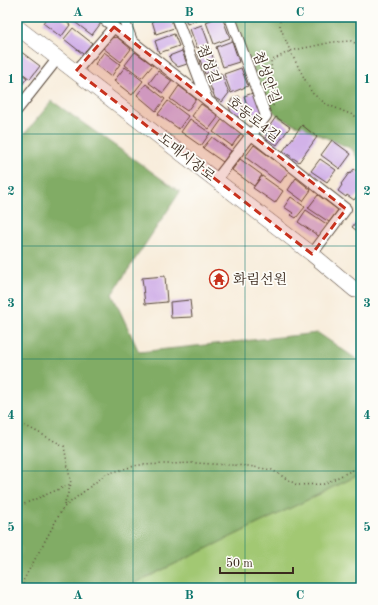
<svg xmlns="http://www.w3.org/2000/svg" width="378" height="605" viewBox="0 0 378 605" font-family="'Old Standard TT','Noto Serif KR',serif">
<style>
.green{fill:#a2c873;stroke:#6e7948}
.forest{fill:#81ac65;stroke:#5e6b42}
.building{fill:#d2b2e8}
.lines{fill:none;stroke-linecap:round;stroke-linejoin:round}
.street-casing{stroke:#57473a;stroke-width:12}
.secondary-casing{stroke:#57473a;stroke-width:16}
.path{stroke:#57473a;stroke-width:1.5;stroke-dasharray:1 3;stroke-linecap:butt}
.street{stroke:#fff;stroke-width:10}
.secondary{stroke:#fff;stroke-width:15}
.marked{fill:#c8321e;fill-opacity:0.2;stroke:#c8321e;stroke-width:3;stroke-dasharray:8 5;stroke-linejoin:round}
.grid{fill:none;stroke:#0f766e;stroke-width:1;stroke-opacity:0.55}
.labels{text-anchor:middle;stroke-width:3.5;stroke-linejoin:round;paint-order:stroke}
.street-label{font-size:14px;fill:#3b2a1e;stroke:#fdfcf7}
.poi-label{font-size:14px;fill:#3b2a1e;stroke:#fdfcf7;text-anchor:start}
.neatline{fill:none;stroke:#0f766e;stroke-width:1.5}
.grid-label{font-size:13px;text-anchor:middle;font-weight:bold;fill:#0f766e}
</style>
<rect width="100%" height="100%" fill="#fdfcf7"/>
<filter id="ink" filterUnits="userSpaceOnUse"><feTurbulence type="fractalNoise" baseFrequency=".025" numOctaves="2"/><feDisplacementMap in="SourceGraphic" scale="8" xChannelSelector="R" yChannelSelector="G"/><feConvolveMatrix kernelMatrix="1 2 1 2 8 2 1 2 1" color-interpolation-filters="sRGB"/></filter>
<filter id="wash" filterUnits="userSpaceOnUse"><feTurbulence type="fractalNoise" baseFrequency=".012" numOctaves="4" result="noise"/><feDisplacementMap in="SourceGraphic" scale="16" xChannelSelector="R" yChannelSelector="G"/><feGaussianBlur stdDeviation="0.9" result="paint"/><feColorMatrix in="noise" values="0 0 0 0 0 0 0 0 0 0 0 0 0 0 0 0 0 1.4 0 .05"/><feComposite in="paint" operator="in"/></filter>
<g filter="url(#wash)">
<rect width="100%" height="100%" fill="#f7ebd8"/>
<path class="green" d="M 361,474 L 361,588 L 125,588 Z"/>
<path class="forest" d="M 229,17 L 361,17 L 361,164 L 352,149 L 280,118 L 271,109 Z
M 52,101 L 180,192 L 112,294 L 139,352 L 318,333 L 361,362 L 361,474 L 125,588 L 17,588 L 17,143 Z"/>
<g id="blocks">
<path class="building" d="M 47,17 L 60,17 L 70,25 L 61,37 L 43,23 Z
M 68,17 L 94,17 L 101,23 L 92,35 Z
M 164,17 L 170,17 L 174,28 L 156,34 L 152,21 Z
M 185,17 L 199,17 L 200,19 L 187,24 Z
M 218,17 L 222,17 L 230,38 L 214,44 L 206,22 Z
M 202,25 L 209,44 L 197,48 L 190,29 Z
M 73,28 L 92,43 L 83,54 L 64,39 Z
M 174,34 L 179,46 L 159,53 L 155,41 Z
M 117,37 L 131,49 L 121,62 L 103,48 L 111,38 Z
M 232,41 L 239,62 L 223,67 L 216,47 Z
M 210,49 L 217,69 L 205,74 L 198,54 Z
M 20,51 L 40,66 L 30,79 L 17,69 L 17,55 Z
M 182,51 L 187,64 L 178,67 L 171,61 L 169,56 Z
M 104,52 L 120,64 L 111,77 L 95,64 Z
M 135,52 L 153,65 L 142,78 L 125,65 Z
M 125,67 L 143,81 L 132,95 L 114,81 Z
M 241,68 L 248,86 L 231,93 L 224,74 Z
M 17,70 L 27,78 L 17,91 Z
M 158,71 L 172,81 L 163,93 L 149,83 Z
M 221,73 L 229,93 L 222,102 L 215,98 L 207,78 Z
M 146,84 L 165,99 L 156,111 L 137,95 Z
M 179,86 L 196,99 L 187,111 L 170,99 Z
M 256,92 L 264,113 L 252,118 L 244,96 Z
M 239,96 L 246,115 L 236,117 L 231,112 L 229,106 L 232,99 Z
M 168,101 L 188,116 L 179,129 L 158,114 Z
M 201,104 L 219,116 L 209,129 L 192,116 Z
M 276,117 L 290,127 L 277,145 L 267,138 L 266,135 L 266,131 Z
M 223,118 L 242,132 L 232,146 L 213,132 Z
M 190,119 L 210,133 L 201,146 L 181,132 Z
M 302,125 L 317,137 L 299,162 L 283,151 Z
M 212,137 L 231,151 L 223,162 L 203,148 Z
M 332,140 L 351,154 L 340,169 L 321,155 Z
M 254,145 L 289,171 L 280,183 L 245,157 Z
M 240,159 L 262,175 L 254,186 L 232,170 Z
M 320,159 L 336,170 L 327,182 L 311,171 Z
M 354,169 L 361,175 L 361,191 L 354,200 L 347,195 L 346,197 L 338,191 L 342,185 L 341,184 L 349,173 L 350,174 Z
M 262,176 L 283,191 L 275,203 L 253,188 Z
M 296,178 L 311,190 L 303,201 L 288,190 Z
M 318,195 L 338,210 L 329,222 L 308,208 Z
M 291,197 L 305,207 L 296,218 L 291,215 L 293,213 L 284,207 Z
M 361,207 L 361,234 L 352,227 L 359,218 L 355,215 Z
M 306,210 L 328,225 L 320,237 L 298,222 Z
M 165,276 L 167,302 L 145,304 L 142,278 Z
M 190,300 L 192,317 L 171,318 L 170,302 Z"/>
</g>
</g>
<g filter="url(#ink)">
<use href="#blocks" fill-opacity="0" stroke="#57473a" stroke-width="1"/>
<g class="lines">
<defs>
<path id="street" d="M 101,17 L 346,209 L 312,254
M 123,17 L 132,41
M 176,17 L 207,99
M 76,71 L 114,27
M 17,110 L 58,58
M 216,180 L 266,116 L 230,17"/>
<path id="secondary" d="M 17,27 L 312,254 L 355,290"/>
</defs>
<use href="#street" class="street-casing"/>
<use href="#secondary" class="secondary-casing"/>
<path class="path" d="M 280,17 L 280,26 L 290,51 L 312,93 L 326,104 L 355,116 L 361,120
M 273,106 L 274,103 L 271,61 L 290,51 L 333,42 L 351,41 L 361,46
M 17,428 L 26,426 L 64,446 L 71,484 L 63,508
M 17,507 L 71,484
M 24,588 L 23,581 L 63,508 L 106,474 L 138,465 L 195,463 L 248,466 L 272,470 L 297,485 L 324,484 L 361,466"/>
<use href="#street" class="street"/>
<use href="#secondary" class="secondary"/>
</g>
</g>
<path class="marked" d="M 114,27 L 346,209 L 312,254 L 76,71 Z"/>
<path class="grid" d="M 133,17 L 133,588M 245,17 L 245,588M 17,134 L 361,134M 17,246 L 361,246M 17,359 L 361,359M 17,471 L 361,471"/>
<defs>
<symbol id="temple-ring" viewBox="-11 -11 22 22"><circle r="9.5" fill="#fdfcf7" stroke="#c8321e" stroke-width="1.5"/><path d="M0-6L5-2H3V0L6.5 2.5H4V6H1.5V3h-3V6H-4V2.5H-6.5L-3 0V-2H-5Z" fill="#c8321e"/></symbol>
</defs>
<g fill-rule="evenodd">
<use href="#temple-ring" x="208" y="268" width="22" height="22"/>
</g>
<g class="labels">
<g class="street-label">
<text transform="translate(209 64) rotate(69)" y="5">첨성길</text>
<text transform="translate(267 77) rotate(70)" y="5">첨성안길</text>
<text transform="translate(254 119) rotate(38)" y="5">호동로4길</text>
<text transform="translate(187 157) rotate(38)" y="5">도매시장로</text>
</g>
<g class="poi-label">
<text x="233" y="284">화림선원</text>
</g>
</g>
<rect width="378" height="605" fill="none" stroke="#fdfcf7" stroke-width="44"/>
<path d="M220 567v6h73v-6" fill="none" stroke="#3b2a1e" stroke-width="2"/>
<text x="226" y="567" font-size="12" fill="#3b2a1e" stroke="#fdfcf7" stroke-width="3" paint-order="stroke">50 m</text>
<rect x="22" y="22" width="334" height="561" class="neatline"/>
<g class="grid-label">
<text x="78" y="16">A</text>
<text x="189" y="16">B</text>
<text x="300" y="16">C</text>
<text x="11" y="83">1</text>
<text x="367" y="83">1</text>
<text x="11" y="195">2</text>
<text x="367" y="195">2</text>
<text x="11" y="307">3</text>
<text x="367" y="307">3</text>
<text x="11" y="419">4</text>
<text x="367" y="419">4</text>
<text x="11" y="531">5</text>
<text x="367" y="531">5</text>
<text x="78" y="599">A</text>
<text x="189" y="599">B</text>
<text x="300" y="599">C</text>
</g>
</svg>
